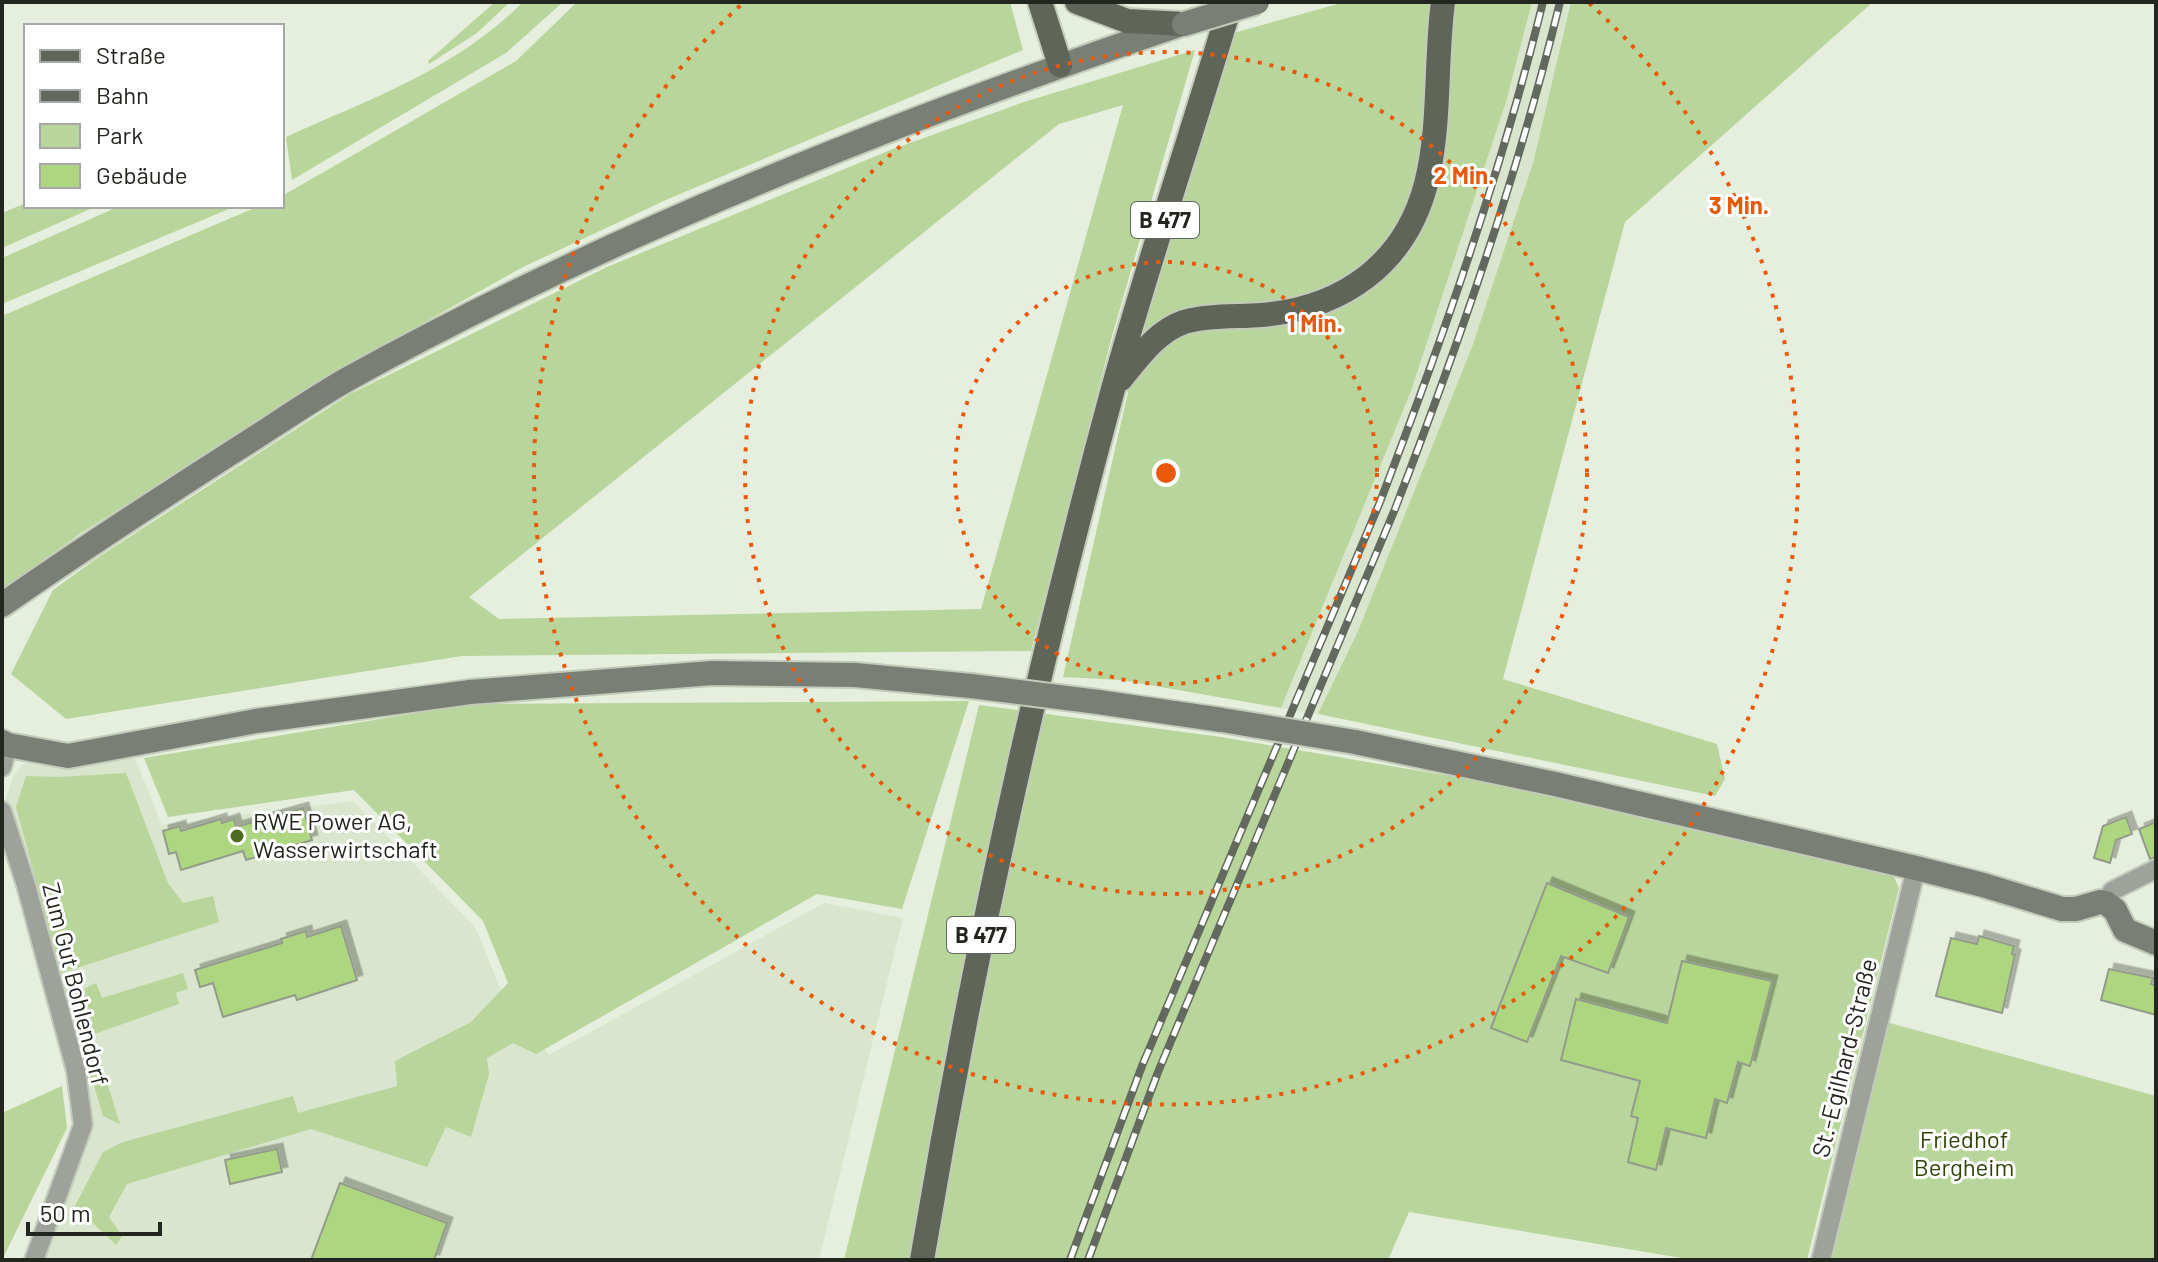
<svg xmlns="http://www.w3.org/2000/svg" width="2158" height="1262" viewBox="0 0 2158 1262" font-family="Barlow,sans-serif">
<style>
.built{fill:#d9e6cd}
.green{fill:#b8d59b;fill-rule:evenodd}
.building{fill:#aed681;stroke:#939b8a;stroke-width:2;filter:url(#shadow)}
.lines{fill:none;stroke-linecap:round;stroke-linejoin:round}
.street-casing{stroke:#c3cbbb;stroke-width:22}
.secondary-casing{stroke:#c3cbbb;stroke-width:28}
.primary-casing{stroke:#c3cbbb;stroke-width:28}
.street{stroke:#9ea29b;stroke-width:18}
.secondary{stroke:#797f74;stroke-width:24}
.primary{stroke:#5f6659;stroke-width:24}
.rail-casing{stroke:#64695f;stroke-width:8}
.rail{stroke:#fff;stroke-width:5;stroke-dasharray:15;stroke-linecap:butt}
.secondary-bridge-casing{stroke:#c3cbbb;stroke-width:28;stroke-linecap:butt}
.secondary-bridge{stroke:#797f74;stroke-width:24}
.ring{fill:none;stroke:#e8590c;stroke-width:4;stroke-dasharray:4 8}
.poi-dot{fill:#4d6c22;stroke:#fff;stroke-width:3}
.labels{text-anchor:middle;stroke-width:6;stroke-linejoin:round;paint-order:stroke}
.shield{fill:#fff;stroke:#656762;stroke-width:2}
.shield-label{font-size:22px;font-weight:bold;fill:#23261f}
.poi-label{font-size:24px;fill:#23261f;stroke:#fff;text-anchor:start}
.street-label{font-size:24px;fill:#23261f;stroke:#fff}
.park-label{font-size:24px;fill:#2e4708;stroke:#fff}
.centre{fill:#e8590c;stroke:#fff;stroke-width:4}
.ring-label{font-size:24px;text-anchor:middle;font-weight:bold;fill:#e8590c;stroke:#fff;stroke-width:6;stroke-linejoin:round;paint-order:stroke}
</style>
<defs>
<filter id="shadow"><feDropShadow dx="5.5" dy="-5.5" stdDeviation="0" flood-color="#0004"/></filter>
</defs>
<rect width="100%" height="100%" fill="#e6efdd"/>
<path class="built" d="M 1532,2 L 1571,2 L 1533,163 L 1472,347 L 1358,631 L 1318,714 L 1281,708 L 1411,391 L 1506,102 Z
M 135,758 L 162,825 L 353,801 L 475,927 L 499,985 L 549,1055 L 824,903 L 903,918 L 819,1260 L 37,1260 L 89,1122 L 4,804 L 14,774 L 25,763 L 67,769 Z"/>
<path class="green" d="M 495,2 L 510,2 L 477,33 L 429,64 L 428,61 Z
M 523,2 L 563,2 L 506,53 L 292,180 L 286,137 C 372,98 455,70 523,2 Z
M 577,2 L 1010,2 L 1023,50 L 668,199 L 523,267 L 338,371 L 81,533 L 2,590 L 2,316 L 259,206 L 282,206 L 282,196 L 516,61 Z
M 1345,2 L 1532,2 L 1506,102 L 1411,391 L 1281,708 L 1121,680 L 1063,677 L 1142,331 L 1230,34 Z
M 1571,2 L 1873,2 L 1625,222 L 1503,679 L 1717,744 L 1725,779 L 1715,796 L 1318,714 L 1358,631 L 1472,347 L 1533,163 Z
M 1195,50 L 1112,336 L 1031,651 L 462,656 L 66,719 L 11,674 L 53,590 L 100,556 L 350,394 L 607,267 L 893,149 L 1024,102 ZM 1123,105 L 981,609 L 499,619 L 469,597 L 1059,124 Z
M 26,203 L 26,206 L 97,206 L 2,248 L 2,213 Z
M 120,206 L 236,206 L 2,304 L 2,258 Z
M 969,701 L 902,909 L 817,894 L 536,1054 L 513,1043 L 487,1058 L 489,1074 L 471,1137 L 446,1127 L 427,1167 L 311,1129 L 127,1184 L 109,1217 L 122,1236 L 116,1245 L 75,1206 L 103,1152 L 123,1142 L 293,1096 L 298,1113 L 397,1086 L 395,1061 L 471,1022 L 508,983 L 483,921 L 354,790 L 168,817 L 144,758 L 471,704 Z
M 979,705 L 1221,737 L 1549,793 L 1893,875 L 1899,888 L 1807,1260 L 1693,1260 L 1409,1212 L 1388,1260 L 844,1260 Z
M 126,773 L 168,883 L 183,903 L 213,896 L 219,922 L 61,973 L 16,807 L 26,776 L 59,777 Z
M 183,973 L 188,989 L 176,993 L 179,1004 L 92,1035 L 120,1124 L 103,1116 L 71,1009 L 75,993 L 96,983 L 102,998 Z
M 1886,1022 L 2156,1096 L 2156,1260 L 1829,1260 Z
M 62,1086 L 67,1128 L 2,1260 L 2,1113 Z"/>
<path class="building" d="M 303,808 L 312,840 L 246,860 L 243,851 L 181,870 L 176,852 L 169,854 L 163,831 L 180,826 L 181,831 L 221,819 L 222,823 L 234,819 L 236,827 Z
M 2126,817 L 2132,834 L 2116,840 L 2110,863 L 2094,858 L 2103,826 Z
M 2156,822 L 2156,857 L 2150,859 L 2139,829 Z
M 1547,883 L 1629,917 L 1608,973 L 1561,956 L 1527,1042 L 1491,1028 Z
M 341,926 L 357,980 L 297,1000 L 295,995 L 223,1017 L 213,983 L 200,987 L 195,970 L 282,943 L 281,939 L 306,931 L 307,937 Z
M 1979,936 L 2014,946 L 2012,954 L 2015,955 L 2002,1013 L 1936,996 L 1951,938 L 1977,944 Z
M 1682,961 L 1772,981 L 1750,1066 L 1738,1062 L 1727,1103 L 1715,1099 L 1706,1138 L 1666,1128 L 1656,1170 L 1628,1162 L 1638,1118 L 1631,1116 L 1640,1081 L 1561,1060 L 1576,999 L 1667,1023 Z
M 2109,969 L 2153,978 L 2151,984 L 2156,986 L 2156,1015 L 2101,1000 Z
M 277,1149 L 282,1172 L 230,1184 L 225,1160 Z
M 340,1183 L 447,1223 L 434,1260 L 311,1260 Z"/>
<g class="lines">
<defs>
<path id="street" d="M 2,767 L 8,745
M 2,811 L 26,885 L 76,1071 L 83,1125 L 34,1260
M 2106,903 L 2112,891 L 2156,869
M 1821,1260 L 1916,868"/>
<path id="secondary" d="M 2,605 C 78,552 156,501 234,451 C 271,428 308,402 346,380 C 610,234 896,121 1182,24
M 1098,702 L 1222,720
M 2,742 L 8,745 L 68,756 L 256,721 L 470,692 L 712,673 L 855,675 L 971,686
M 1355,742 L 1555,784 L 1916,868 L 1983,885 L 2062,909 L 2076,909 L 2100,902 L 2106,903 L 2115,910 L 2125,930 L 2156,943"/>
<path id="primary" d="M 1040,2 L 1060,65
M 1077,2 L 1127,21 L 1184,24
M 1121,379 C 1138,358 1157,331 1184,322 C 1208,315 1237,317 1262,315 C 1343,308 1405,264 1426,184 C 1441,125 1435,62 1443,2
M 922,1260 C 971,966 1035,676 1113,389 C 1149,259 1193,131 1231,2"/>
</defs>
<use href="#street" class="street-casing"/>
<use href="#secondary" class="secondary-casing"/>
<use href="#primary" class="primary-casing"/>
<use href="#street" class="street"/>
<use href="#secondary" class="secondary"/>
<use href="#primary" class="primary"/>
<defs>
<path id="rail" d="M 1070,1260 L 1142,1066 L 1380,502 C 1443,338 1501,173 1543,2
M 1088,1260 L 1158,1072 L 1395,509 C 1459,343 1518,175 1560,2"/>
</defs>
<use href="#rail" class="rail-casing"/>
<use href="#rail" class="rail"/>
<defs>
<path id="secondary-bridge" d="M 1184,24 L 1257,2
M 971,686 L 1098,702
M 1222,720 L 1355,742"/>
</defs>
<use href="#secondary-bridge" class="secondary-bridge-casing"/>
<use href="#secondary-bridge" class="secondary-bridge"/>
</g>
<g class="ring">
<circle cx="1166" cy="473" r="211"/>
<circle cx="1166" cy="473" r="421"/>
<path d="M1589 3A632 632 0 1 1 743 3"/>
</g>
<circle class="poi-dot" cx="237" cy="836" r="8"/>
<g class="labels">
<g class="shield">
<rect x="1131" y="202" width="68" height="36" rx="6"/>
<rect x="947" y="917" width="68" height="36" rx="6"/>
</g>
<g class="shield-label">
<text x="1165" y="228">B 477</text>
<text x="981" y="943">B 477</text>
</g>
<g class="poi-label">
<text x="253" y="830">RWE Power AG,<tspan x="253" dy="28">Wasserwirtschaft</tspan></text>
</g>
<g class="street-label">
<text transform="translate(75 984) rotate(76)" y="8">Zum Gut Bohlendorf</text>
<text transform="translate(1845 1058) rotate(-76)" y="8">St.-Egilhard-Straße</text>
</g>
<g class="park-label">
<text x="1964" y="1148">Friedhof<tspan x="1964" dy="28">Bergheim</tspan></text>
</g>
</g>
<circle cx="1166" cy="473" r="12" class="centre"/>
<g class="ring-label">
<text x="1464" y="184">2 Min.</text>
<text x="1739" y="214">3 Min.</text>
<text x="1315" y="332">1 Min.</text>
</g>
<rect width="2158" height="1262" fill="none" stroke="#23261f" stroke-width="8"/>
<rect x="24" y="24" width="260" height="184" fill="#ffffff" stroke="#a7a8a5" stroke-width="2"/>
<rect x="40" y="50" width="40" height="12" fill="#5f6659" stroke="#a7a8a5" stroke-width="2"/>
<text x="96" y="64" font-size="24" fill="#23261f">Straße</text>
<rect x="40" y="90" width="40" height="12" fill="#64695f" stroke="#a7a8a5" stroke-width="2"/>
<text x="96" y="104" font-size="24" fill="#23261f">Bahn</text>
<rect x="40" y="124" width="40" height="24" fill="#b8d59b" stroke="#a7a8a5" stroke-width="2"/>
<text x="96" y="144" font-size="24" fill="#23261f">Park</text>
<rect x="40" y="164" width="40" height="24" fill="#aed681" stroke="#a7a8a5" stroke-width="2"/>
<text x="96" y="184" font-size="24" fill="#23261f">Gebäude</text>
<path d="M28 1222v12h132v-12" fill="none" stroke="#23261f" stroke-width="4"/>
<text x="40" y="1222" font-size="24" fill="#23261f" stroke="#ffffff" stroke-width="6" paint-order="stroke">50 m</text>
</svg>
